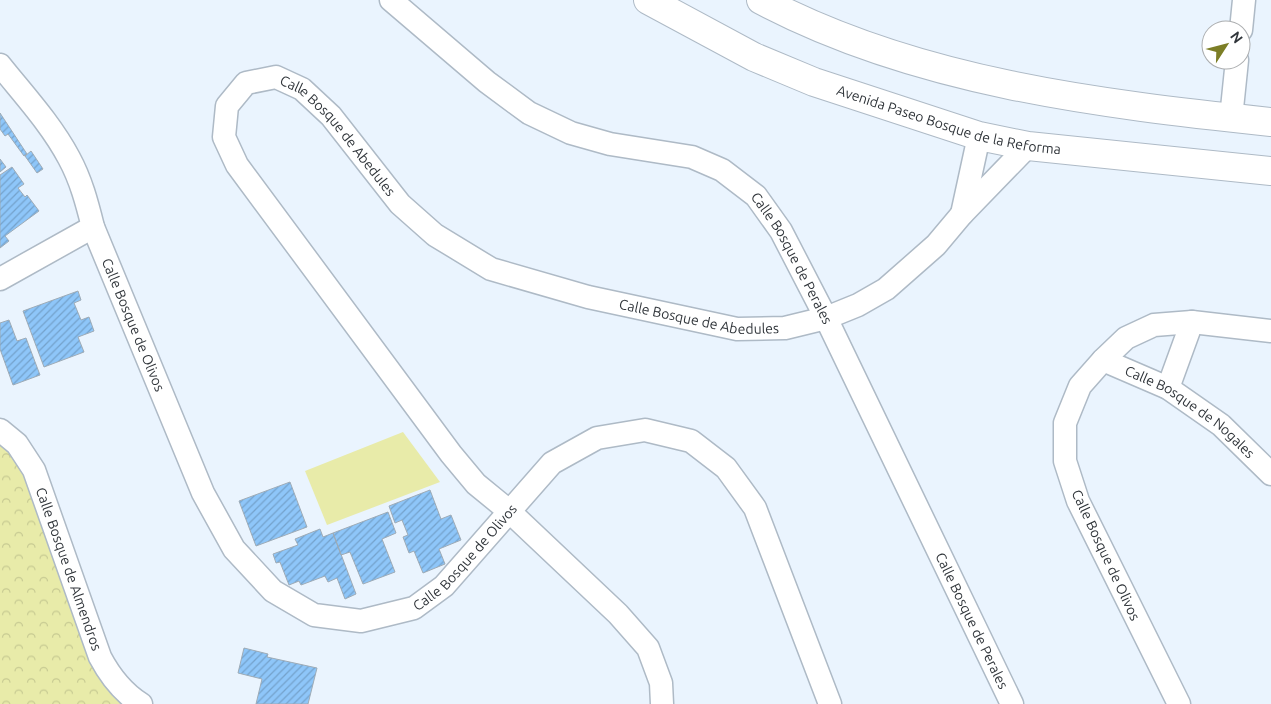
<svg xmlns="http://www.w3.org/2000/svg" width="1271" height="704" viewBox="0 0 1271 704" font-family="Ubuntu,sans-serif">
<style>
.park{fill:url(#park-crowns)}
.garden{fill:#e8eba9}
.building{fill:url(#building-hatch);stroke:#9eabb6}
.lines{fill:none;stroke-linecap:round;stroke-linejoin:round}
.street-casing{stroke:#aebac6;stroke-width:25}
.secondary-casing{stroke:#aebac6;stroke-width:30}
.street{stroke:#fff;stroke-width:22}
.secondary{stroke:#fff;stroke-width:28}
.labels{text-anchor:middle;stroke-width:4;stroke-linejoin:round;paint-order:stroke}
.street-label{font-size:14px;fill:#30353a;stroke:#fff}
</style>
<defs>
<pattern id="park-crowns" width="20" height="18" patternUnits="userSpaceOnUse" patternTransform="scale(1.25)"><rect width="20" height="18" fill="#e8eba9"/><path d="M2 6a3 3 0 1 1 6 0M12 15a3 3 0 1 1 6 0" fill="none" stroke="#c7ca92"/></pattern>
<pattern id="building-hatch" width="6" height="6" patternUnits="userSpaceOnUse" patternTransform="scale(1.25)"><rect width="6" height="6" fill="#8ec6f9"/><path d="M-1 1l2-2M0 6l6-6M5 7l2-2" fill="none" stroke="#74a2cb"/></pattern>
</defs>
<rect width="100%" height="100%" fill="#eaf4fe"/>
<path class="park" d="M 0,443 L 9,452 L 24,474 L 98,676 L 123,704 L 0,704 Z"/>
<path class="garden" d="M 403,432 L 440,482 L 327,525 L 305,471 Z"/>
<path class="building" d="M 0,113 L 27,154 L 24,156 L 8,134 L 5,136 L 0,129 Z
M 31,151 L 43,169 L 37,173 L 25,156 Z
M 0,159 L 6,167 L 0,172 Z
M 12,167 L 24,184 L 18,188 L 25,197 L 27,195 L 39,211 L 5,236 L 9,241 L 0,248 L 0,175 Z
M 78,291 L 81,300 L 74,303 L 81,320 L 89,317 L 94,331 L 78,337 L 84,352 L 44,367 L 23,311 Z
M 9,320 L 17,341 L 26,338 L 40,375 L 13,385 L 0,349 L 0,323 Z
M 290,482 L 307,527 L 256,546 L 239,501 Z
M 430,490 L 441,519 L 451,515 L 461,540 L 439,549 L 445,564 L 423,573 L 414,551 L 409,553 L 403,537 L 408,535 L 402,520 L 395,523 L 389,506 Z
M 388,512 L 396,533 L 382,539 L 395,572 L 363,584 L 350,552 L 341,555 L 333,533 Z
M 320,529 L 323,537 L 333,533 L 356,594 L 345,599 L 337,578 L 328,582 L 325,576 L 301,585 L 299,581 L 289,585 L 280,562 L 276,563 L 273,554 L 298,545 L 295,539 Z
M 244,648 L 268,654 L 267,657 L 317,668 L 308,704 L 256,704 L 262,679 L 238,673 Z"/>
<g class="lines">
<defs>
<g id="street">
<path id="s1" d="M 391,0 L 487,82 L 529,113 L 571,133 L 610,144 L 692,157 L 722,170 L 756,196 L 781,231 L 826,318 L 1012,704"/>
<path d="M 1241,30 L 1244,0"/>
<path id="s2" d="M 0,65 C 24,95 51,124 69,158 C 81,180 87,203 93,227 L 203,493 L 234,549 L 273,591 L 314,615 L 361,621 L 414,608 L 444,586 L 552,463 L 597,438 L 645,430 L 691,441 L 726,468 L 755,508 L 830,704"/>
<path d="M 1231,118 L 1237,60"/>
<path d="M 962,214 L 979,136"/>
<path d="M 0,279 L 93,227"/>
<path id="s3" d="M 1103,360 L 1168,388 L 1221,425 L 1271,474"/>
<path d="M 1168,388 L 1192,322"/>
<path id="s4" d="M 0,430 L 17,444 L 34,470 L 100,657 C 110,676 122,692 141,704"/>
<path id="s5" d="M 662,704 L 661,683 L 648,648 L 618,614 L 509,511 L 476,484 L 451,454 L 237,165 L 224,137 L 227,106 L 246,83 L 276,77 L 302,89 L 331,116 L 400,204 L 435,235 L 491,269 L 588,297 L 737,329 L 785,328 L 826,318 L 858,305 L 886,289 L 936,245 L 962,214 L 1028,146"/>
<path d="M 1179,704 L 1078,501 L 1065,461 L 1065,423 L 1080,386 L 1103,360 L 1126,338 L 1154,325 L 1192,322 L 1271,331"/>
</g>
<g id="secondary">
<path id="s6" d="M 648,0 L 754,57 L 814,82 L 979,136 L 1028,146 L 1271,171"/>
<path d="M 761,0 C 916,82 1099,104 1271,122"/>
</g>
</defs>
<use href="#street" class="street-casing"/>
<use href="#secondary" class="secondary-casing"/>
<use href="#street" class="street"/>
<use href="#secondary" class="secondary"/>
</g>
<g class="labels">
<g class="street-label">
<text dy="5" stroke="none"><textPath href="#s6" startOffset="326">Avenida Paseo Bosque de la Reforma</textPath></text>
<text dy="5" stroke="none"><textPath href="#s5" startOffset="904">Calle Bosque de Abedules</textPath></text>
<text dy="5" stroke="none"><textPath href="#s1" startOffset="496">Calle Bosque de Perales</textPath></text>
<text dy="5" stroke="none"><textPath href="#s5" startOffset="1324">Calle Bosque de Abedules</textPath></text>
<text dy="5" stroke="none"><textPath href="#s2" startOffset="295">Calle Bosque de Olivos</textPath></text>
<text dy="5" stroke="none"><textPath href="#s3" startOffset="102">Calle Bosque de Nogales</textPath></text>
<text dy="5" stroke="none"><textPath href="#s2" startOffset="820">Calle Bosque de Olivos</textPath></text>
<text transform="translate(1106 555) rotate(65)" y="5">Calle Bosque de Olivos</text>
<text dy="5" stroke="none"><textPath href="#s4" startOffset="158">Calle Bosque de Almendros</textPath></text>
<text dy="5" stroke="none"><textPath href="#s1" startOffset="901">Calle Bosque de Perales</textPath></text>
</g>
</g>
<g transform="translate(1226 45) rotate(54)"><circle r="24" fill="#ffffff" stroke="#acaeb0"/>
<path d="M0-4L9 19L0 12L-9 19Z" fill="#7c7e26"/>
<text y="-8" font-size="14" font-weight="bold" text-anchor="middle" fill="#30353a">N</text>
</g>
</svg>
